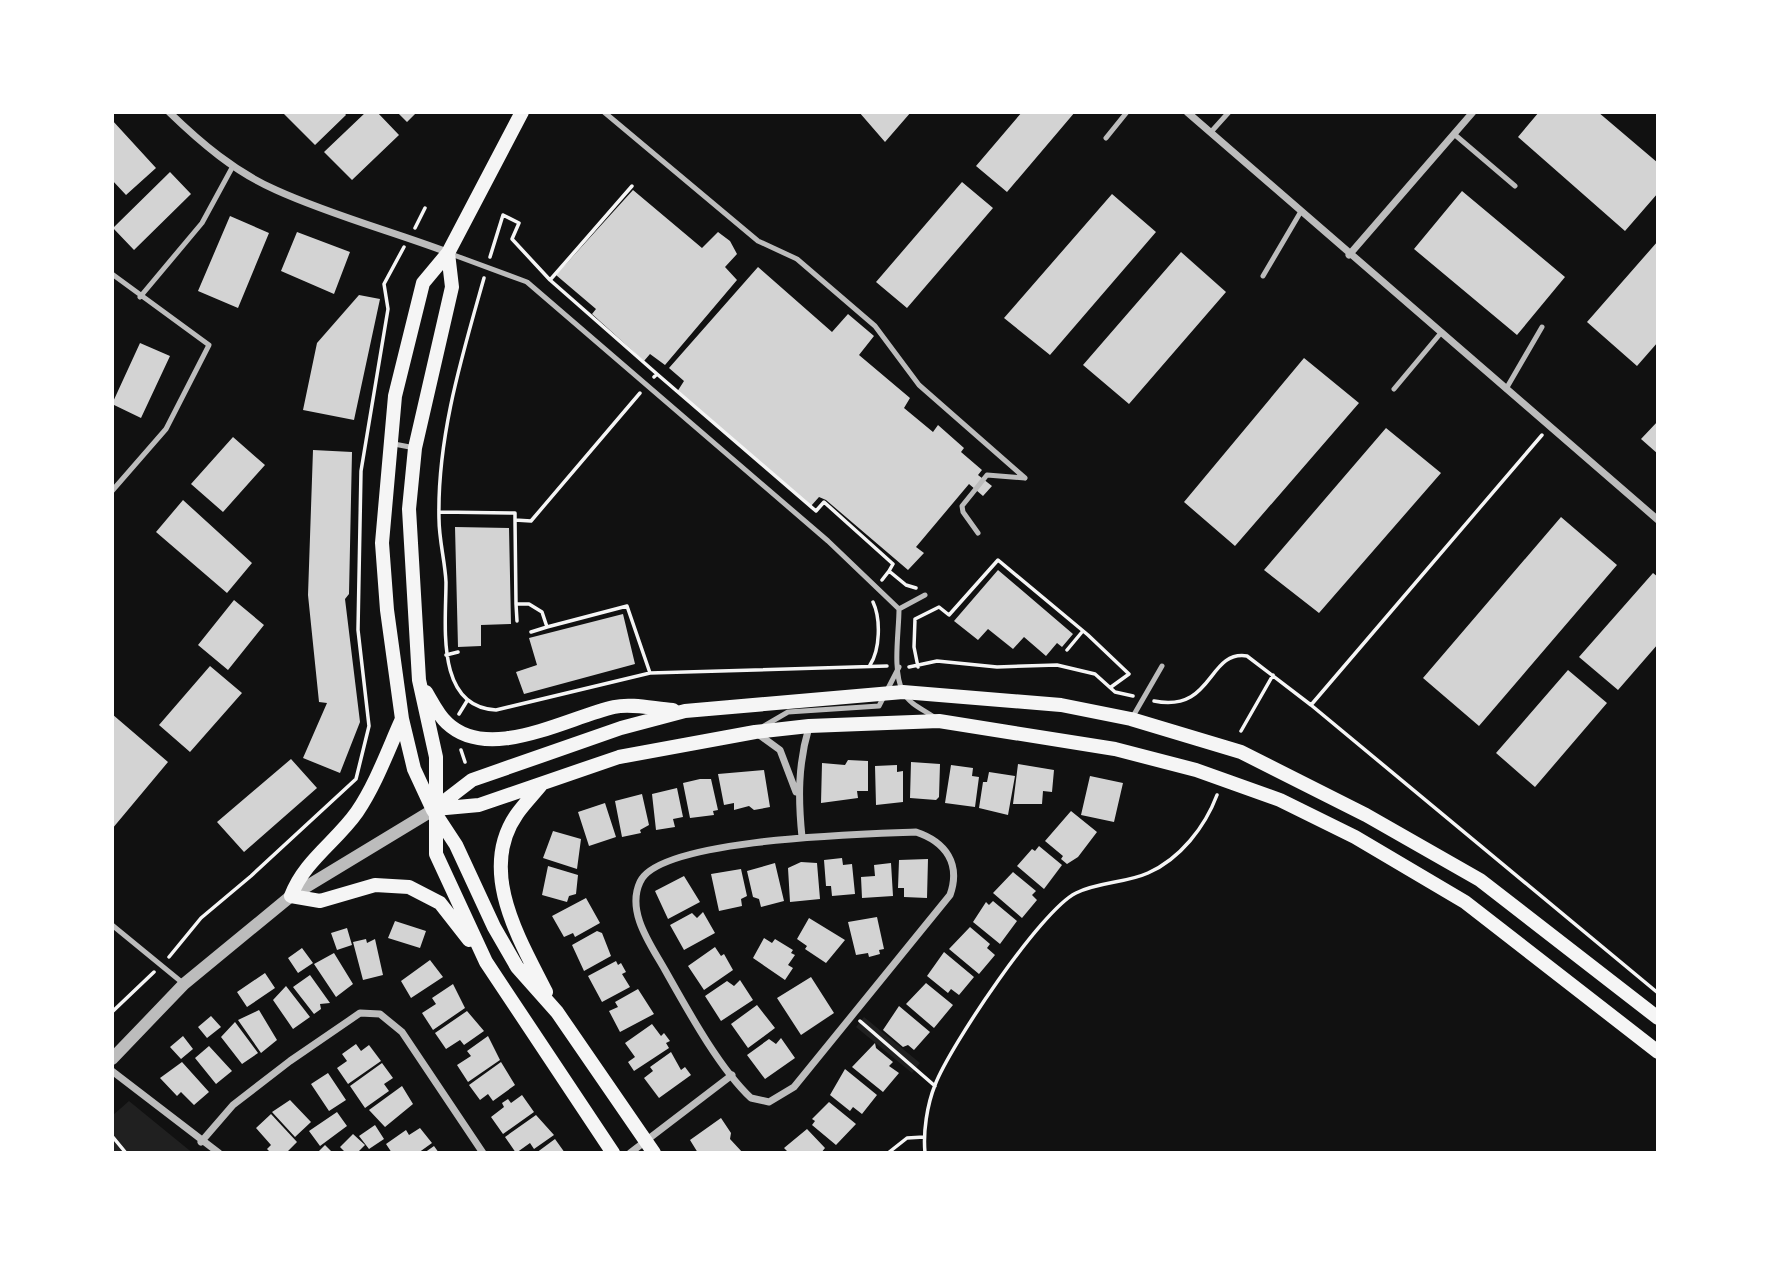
<svg xmlns="http://www.w3.org/2000/svg" width="1770" height="1265" viewBox="0 0 1770 1265" font-family="'Noto Serif',serif">
<style>
.green{fill:#202020}
.building{fill:#d3d3d3}
.lines{fill:none;stroke-linecap:round;stroke-linejoin:round}
.path{stroke:#f5f5f5;stroke-width:3.5}
.service{stroke:#bcbcbc;stroke-width:5}
.minor{stroke:#bcbcbc;stroke-width:7}
.tertiary{stroke:#bcbcbc;stroke-width:12}
.secondary{stroke:#f5f5f5;stroke-width:14}
</style>
<rect width="100%" height="100%" fill="#111"/>
<path class="green" d="M 864,1017 L 920,1063 L 912,1073 L 856,1027 Z
M 129,1101 L 189,1150 L 194,1153 L 112,1153 L 112,1116 Z"/>
<path class="building" d="M 286,112 L 344,112 L 346,115 L 315,145 L 284,114 Z
M 366,112 L 377,112 L 399,135 L 352,180 L 324,152 Z
M 397,112 L 417,112 L 407,122 Z
M 859,112 L 911,112 L 885,142 Z
M 1022,112 L 1075,112 L 1007,192 L 976,166 Z
M 1539,112 L 1598,112 L 1658,163 L 1658,193 L 1625,231 L 1518,137 Z
M 112,120 L 156,168 L 126,195 L 112,180 Z
M 170,172 L 191,194 L 134,250 L 113,228 Z
M 962,182 L 993,208 L 907,308 L 876,282 Z
M 633,190 L 702,248 L 718,232 L 730,241 L 737,254 L 725,267 L 737,280 L 665,365 L 650,354 L 644,361 L 592,314 L 596,309 L 556,275 Z
M 1462,191 L 1565,277 L 1517,335 L 1414,249 Z
M 1112,194 L 1156,232 L 1050,355 L 1004,318 Z
M 230,216 L 269,233 L 238,308 L 198,291 Z
M 297,232 L 350,252 L 334,294 L 281,271 Z
M 1658,241 L 1658,342 L 1637,366 L 1587,322 Z
M 1181,252 L 1226,292 L 1129,404 L 1083,365 Z
M 758,267 L 832,332 L 848,314 L 874,336 L 859,355 L 910,398 L 904,408 L 933,432 L 938,425 L 964,448 L 961,452 L 982,470 L 978,475 L 992,486 L 983,496 L 969,484 L 916,547 L 924,553 L 908,570 L 826,500 L 819,497 L 811,506 L 677,392 L 684,381 L 669,368 Z
M 359,295 L 380,299 L 354,420 L 303,410 L 317,343 Z
M 140,343 L 170,356 L 141,418 L 112,404 Z
M 1304,358 L 1359,403 L 1235,546 L 1184,502 Z
M 1658,421 L 1658,454 L 1641,439 Z
M 1386,428 L 1441,473 L 1319,613 L 1264,570 Z
M 233,437 L 265,465 L 223,512 L 191,484 Z
M 313,450 L 352,452 L 349,594 L 345,599 L 360,722 L 340,773 L 303,758 L 327,703 L 319,702 L 308,595 Z
M 183,500 L 252,563 L 227,593 L 156,532 Z
M 1561,517 L 1617,565 L 1479,726 L 1423,678 Z
M 455,527 L 509,528 L 511,624 L 481,625 L 481,646 L 458,647 Z
M 998,570 L 1073,634 L 1062,647 L 1057,643 L 1046,656 L 1024,637 L 1013,649 L 988,629 L 978,640 L 954,621 Z
M 1653,573 L 1658,577 L 1658,644 L 1618,690 L 1579,657 Z
M 234,600 L 264,625 L 228,670 L 198,645 Z
M 623,614 L 635,664 L 524,694 L 516,672 L 537,665 L 529,638 Z
M 210,666 L 242,693 L 190,752 L 159,725 Z
M 1568,670 L 1607,703 L 1535,787 L 1496,753 Z
M 112,714 L 168,762 L 112,829 Z
M 291,759 L 317,788 L 244,852 L 217,822 Z
M 848,760 L 868,761 L 868,791 L 857,791 L 858,798 L 821,803 L 822,763 L 845,765 Z
M 911,762 L 940,764 L 939,797 L 936,800 L 910,798 Z
M 1018,764 L 1054,770 L 1052,792 L 1043,791 L 1042,804 L 1013,804 Z
M 897,765 L 897,772 L 903,771 L 903,802 L 876,805 L 875,766 Z
M 951,765 L 973,768 L 972,776 L 979,777 L 975,807 L 945,803 Z
M 764,770 L 770,807 L 754,810 L 749,806 L 734,810 L 734,803 L 724,805 L 718,774 Z
M 989,772 L 1015,776 L 1008,815 L 979,808 L 983,782 L 987,782 Z
M 1090,776 L 1123,783 L 1114,822 L 1081,815 Z
M 700,779 L 711,779 L 718,810 L 713,811 L 714,815 L 690,818 L 683,783 Z
M 677,788 L 683,817 L 673,819 L 675,827 L 656,830 L 652,794 Z
M 642,794 L 649,825 L 640,830 L 641,833 L 622,837 L 615,801 Z
M 605,803 L 616,837 L 589,846 L 578,812 Z
M 1071,811 L 1097,832 L 1078,857 L 1067,864 L 1061,859 L 1063,856 L 1045,841 Z
M 553,831 L 581,839 L 577,869 L 543,858 Z
M 1039,846 L 1062,865 L 1044,889 L 1017,866 L 1032,849 L 1035,851 Z
M 842,858 L 843,865 L 852,864 L 855,894 L 832,896 L 831,886 L 826,886 L 824,860 Z
M 928,859 L 927,898 L 904,897 L 904,888 L 898,888 L 899,860 Z
M 801,862 L 817,863 L 820,899 L 790,902 L 788,868 Z
M 775,863 L 784,901 L 761,907 L 759,899 L 753,897 L 747,871 Z
M 891,863 L 893,896 L 862,898 L 861,877 L 875,876 L 874,865 Z
M 548,866 L 578,875 L 576,894 L 569,896 L 567,902 L 542,895 Z
M 741,869 L 747,896 L 741,899 L 742,906 L 719,911 L 711,874 Z
M 1013,872 L 1036,891 L 1032,895 L 1037,900 L 1022,918 L 993,893 Z
M 684,876 L 700,902 L 668,919 L 655,891 Z
M 586,898 L 600,923 L 575,937 L 573,933 L 564,937 L 552,916 Z
M 993,901 L 1017,921 L 1000,944 L 973,922 L 986,902 L 989,905 Z
M 703,912 L 715,933 L 684,950 L 670,925 L 692,913 L 697,918 Z
M 877,917 L 884,949 L 879,950 L 880,954 L 869,957 L 868,953 L 856,955 L 848,922 Z
M 809,918 L 845,940 L 826,963 L 805,949 L 807,946 L 797,939 Z
M 395,921 L 426,931 L 420,948 L 388,938 Z
M 970,927 L 990,944 L 987,948 L 995,955 L 979,974 L 949,949 Z
M 347,928 L 352,945 L 337,950 L 331,933 Z
M 597,931 L 602,933 L 611,956 L 584,971 L 572,945 Z
M 764,938 L 772,943 L 775,939 L 793,950 L 791,953 L 795,955 L 788,965 L 793,968 L 785,980 L 753,958 Z
M 366,939 L 367,943 L 375,939 L 383,975 L 363,980 L 353,942 Z
M 715,947 L 721,956 L 724,954 L 733,970 L 704,990 L 688,966 Z
M 302,948 L 313,963 L 298,973 L 288,958 Z
M 944,952 L 974,977 L 959,995 L 951,989 L 948,993 L 927,976 Z
M 334,953 L 353,984 L 336,997 L 314,964 Z
M 430,960 L 443,977 L 411,998 L 401,981 Z
M 616,961 L 618,965 L 621,963 L 626,972 L 622,974 L 630,987 L 602,1002 L 588,976 Z
M 265,973 L 275,988 L 247,1007 L 237,992 Z
M 310,975 L 330,1003 L 320,1004 L 321,1009 L 314,1014 L 293,987 Z
M 811,977 L 834,1013 L 801,1035 L 777,998 Z
M 740,980 L 753,1000 L 721,1021 L 705,996 L 727,981 L 734,986 Z
M 926,983 L 953,1005 L 934,1028 L 906,1004 Z
M 453,984 L 465,1008 L 433,1030 L 422,1013 L 436,1004 L 432,998 Z
M 286,986 L 310,1017 L 293,1029 L 273,1000 Z
M 638,989 L 654,1014 L 620,1032 L 609,1011 L 618,1007 L 615,1002 Z
M 757,1005 L 775,1028 L 748,1048 L 731,1024 Z
M 899,1006 L 930,1032 L 914,1050 L 908,1045 L 903,1047 L 883,1030 Z
M 259,1010 L 277,1040 L 261,1053 L 238,1020 Z
M 467,1011 L 484,1031 L 464,1045 L 460,1040 L 446,1049 L 435,1033 Z
M 211,1016 L 221,1027 L 207,1038 L 198,1027 Z
M 235,1022 L 258,1053 L 242,1064 L 221,1037 Z
M 652,1024 L 661,1036 L 664,1033 L 670,1041 L 666,1043 L 669,1048 L 634,1071 L 628,1062 L 635,1057 L 625,1043 Z
M 183,1036 L 193,1049 L 181,1059 L 170,1047 Z
M 488,1036 L 500,1060 L 468,1082 L 457,1065 L 471,1056 L 467,1051 Z
M 781,1038 L 795,1058 L 765,1079 L 747,1055 L 769,1039 L 776,1044 Z
M 875,1043 L 876,1048 L 893,1062 L 889,1066 L 899,1073 L 883,1092 L 852,1067 Z
M 356,1044 L 361,1051 L 369,1045 L 381,1061 L 348,1084 L 337,1068 L 347,1061 L 342,1054 Z
M 209,1046 L 232,1071 L 216,1084 L 195,1058 Z
M 671,1052 L 681,1070 L 685,1067 L 691,1075 L 659,1098 L 644,1078 L 653,1071 L 650,1067 Z
M 182,1062 L 209,1092 L 194,1105 L 181,1092 L 177,1096 L 160,1078 Z
M 501,1062 L 515,1085 L 493,1101 L 488,1094 L 480,1100 L 469,1085 Z
M 382,1063 L 393,1078 L 384,1084 L 389,1091 L 365,1108 L 350,1086 Z
M 845,1069 L 877,1095 L 862,1114 L 853,1107 L 850,1111 L 830,1095 Z
M 328,1073 L 346,1100 L 329,1111 L 311,1084 Z
M 402,1086 L 413,1104 L 385,1127 L 369,1110 Z
M 522,1095 L 534,1112 L 503,1134 L 491,1117 L 504,1107 L 502,1103 L 508,1099 L 511,1103 Z
M 290,1100 L 311,1122 L 295,1137 L 272,1112 Z
M 829,1102 L 856,1124 L 836,1145 L 812,1125 L 815,1121 L 812,1119 Z
M 337,1112 L 347,1126 L 320,1146 L 309,1131 Z
M 271,1114 L 297,1142 L 288,1151 L 290,1153 L 271,1153 L 267,1149 L 271,1145 L 256,1128 Z
M 536,1115 L 554,1135 L 534,1149 L 530,1143 L 516,1153 L 505,1137 Z
M 721,1118 L 731,1133 L 730,1139 L 743,1153 L 698,1153 L 690,1140 Z
M 375,1125 L 384,1139 L 369,1149 L 359,1136 Z
M 420,1128 L 432,1143 L 418,1153 L 392,1153 L 386,1144 L 406,1130 L 409,1135 Z
M 807,1129 L 825,1148 L 821,1153 L 789,1153 L 784,1148 Z
M 353,1134 L 365,1145 L 357,1153 L 346,1153 L 340,1147 Z
M 555,1139 L 565,1153 L 536,1153 Z
M 325,1145 L 333,1153 L 317,1153 Z
M 434,1146 L 439,1153 L 424,1153 Z"/>
<g class="lines">
<path class="path" d="M 415,228 L 425,208
M 490,257 L 503,215 L 519,223 L 512,239 L 550,280 L 657,374 L 654,377
M 484,278 C 462,356 437,437 439,519 C 439,540 445,561 446,582 C 446,625 435,707 496,710 L 650,673 L 887,666
M 550,280 L 632,186
M 657,374 L 816,511 L 824,502 L 893,564 L 889,571
M 640,393 L 531,521 L 515,520 L 516,604 L 529,604 L 542,612 L 547,627 L 627,606 L 650,673
M 1542,435 L 1311,705 L 1658,993
M 439,512 L 515,513 L 515,520
M 882,580 L 889,571 L 906,585 L 916,588
M 516,604 L 517,621
M 531,632 L 547,627
M 1067,650 L 1082,632
M 446,655 L 458,652
M 870,665 C 880,650 881,619 873,602
M 909,667 L 937,661 L 997,667 L 1057,665 L 1095,674 L 1115,692 L 1133,696
M 918,667 L 914,647 L 915,619 L 939,607 L 949,615 L 998,560 L 1088,635 L 1129,674 L 1111,687
M 1154,701 C 1214,713 1207,650 1247,656 L 1311,705
M 459,714 L 467,701
M 1241,731 L 1273,675
M 461,750 L 465,762
M 169,957 L 201,918 L 251,876 L 356,779 L 369,726 L 358,630 L 361,471 L 388,309 L 384,284 L 404,247
M 112,1012 L 154,972
M 860,1021 L 935,1086
M 112,1136 L 126,1153
M 888,1153 L 907,1138 L 924,1137
M 925,1153 C 923,1132 927,1105 935,1085 C 950,1046 1041,910 1076,893 C 1098,882 1126,883 1148,873 C 1180,859 1205,827 1217,795"/>
<path class="service" d="M 604,112 L 758,241 L 797,259 L 875,326 L 919,385 L 1025,478
M 1211,132 L 1229,112
M 1454,134 L 1515,186
M 1106,138 L 1127,112
M 451,254 L 527,282 L 828,541 L 899,609
M 112,274 L 209,345 L 166,429 L 112,491
M 1263,276 L 1300,213
M 140,297 L 202,223 L 233,166
M 1394,389 L 1440,334
M 1506,389 L 1542,327
M 394,444 L 415,448
M 978,533 L 963,512 L 962,506 L 987,475 L 1025,478
M 925,595 L 899,609 C 899,633 892,670 903,692 C 909,704 924,710 934,717
M 1132,718 L 1162,666
M 764,726 L 788,712 L 879,706 L 899,667
M 112,925 L 184,984"/>
<path class="minor" d="M 169,112 C 201,143 235,172 276,190 C 331,215 391,231 447,252
M 1187,112 L 1658,520
M 1349,255 L 1473,112
M 758,734 L 780,750 L 796,792
M 916,832 C 946,842 961,864 950,895 L 794,1087 L 769,1102 L 751,1098 C 719,1068 687,1009 665,970 C 651,945 626,912 640,882 C 659,838 868,834 916,832 Z
M 802,837 C 798,798 798,764 809,727
M 112,1071 L 219,1153
M 201,1142 L 233,1105 L 290,1061 L 360,1013 L 380,1014 L 402,1032 L 483,1153
M 630,1153 L 732,1075"/>
<path class="tertiary" d="M 112,1059 L 184,984 L 291,896 L 433,810"/>
<path class="secondary" d="M 522,112 L 448,253 L 423,283 L 395,396 L 382,543 L 387,610 L 402,719 L 414,769 L 433,810 L 456,845 L 494,927 L 517,967 L 557,1012 L 654,1153
M 448,253 L 452,287 L 415,448 L 409,509 L 419,680 L 436,757 L 436,854 L 486,962 L 613,1153
M 426,692 C 432,702 438,715 447,723 C 489,763 566,718 614,707 C 632,703 655,709 673,710
M 402,719 C 388,750 376,784 357,812 C 336,842 304,861 291,896 L 320,901 L 375,885 L 409,887 L 440,903 L 469,940
M 541,785 C 533,795 524,804 517,814 C 477,871 520,940 546,992
M 435,809 L 479,805 L 619,757 L 755,732 L 809,726 L 939,721 L 1115,749 L 1196,770 L 1280,800 L 1355,837 L 1465,902 L 1658,1052
M 433,810 L 472,780 L 621,728 L 685,711 L 903,692 L 1061,705 L 1131,719 L 1241,752 L 1366,815 L 1480,880 L 1658,1018"/>
</g>
<rect width="1770" height="1265" fill="none" stroke="#ffffff" stroke-width="228"/>
</svg>
